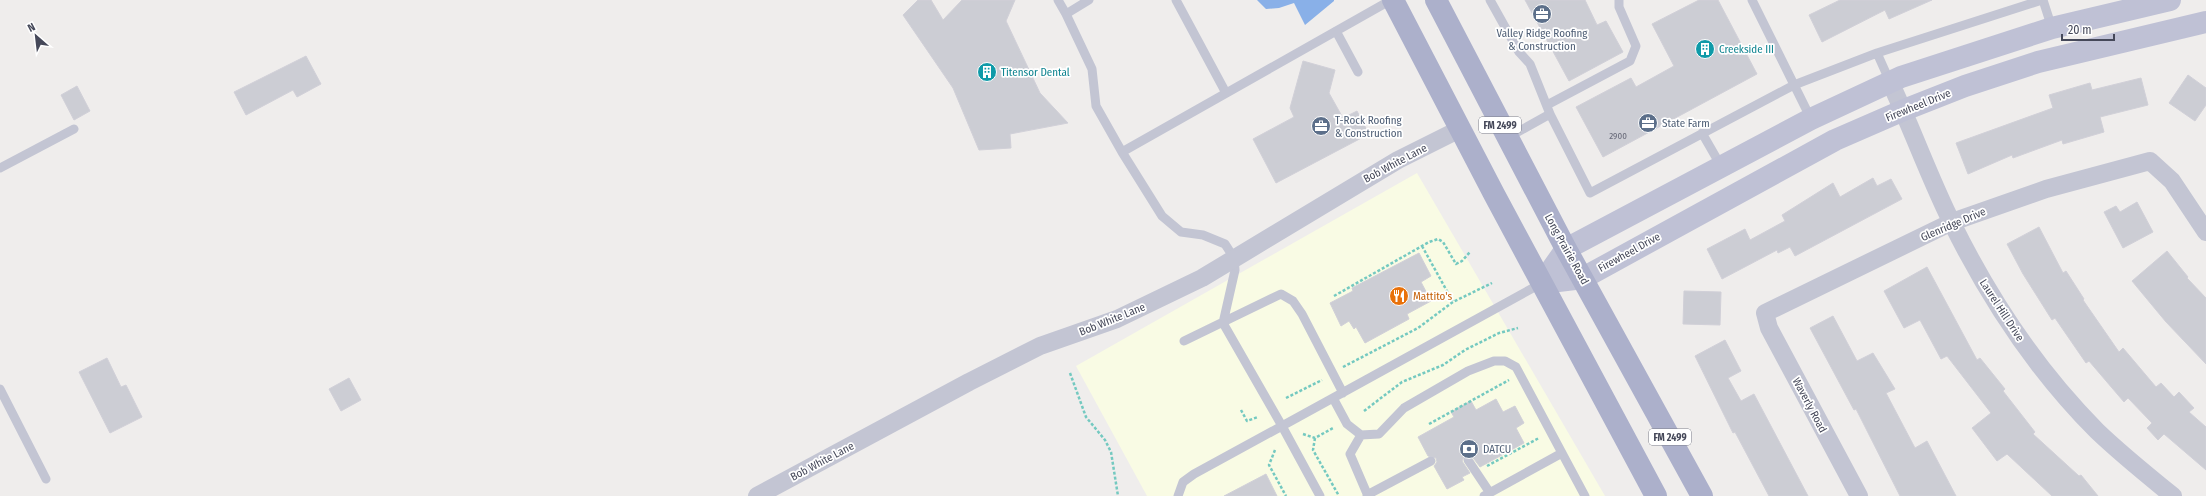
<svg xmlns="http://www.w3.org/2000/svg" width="2206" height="496" viewBox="0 0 2206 496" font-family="'Fira Sans Condensed',sans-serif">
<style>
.commercial{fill:#f9fbe4}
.water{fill:#89b0e8}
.building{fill:#cccdd4;stroke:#d1d0d8}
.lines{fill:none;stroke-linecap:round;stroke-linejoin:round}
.path{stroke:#74c9c0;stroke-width:2.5;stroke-dasharray:3 2;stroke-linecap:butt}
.lane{stroke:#c3c5d3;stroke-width:9}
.street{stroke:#c3c5d3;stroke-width:18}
.secondary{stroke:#bfc1d5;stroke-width:22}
.primary{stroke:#acb0cb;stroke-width:22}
.labels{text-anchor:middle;stroke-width:3.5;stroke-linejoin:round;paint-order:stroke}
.number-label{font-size:9px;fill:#676978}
.shield{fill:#fff;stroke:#7d7f8b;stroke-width:1}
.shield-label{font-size:10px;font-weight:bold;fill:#454859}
.service-label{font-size:11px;fill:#4e5e75;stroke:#fff;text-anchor:start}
.culture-label{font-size:11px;fill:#0d838f;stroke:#fff;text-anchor:start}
.street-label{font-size:11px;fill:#454859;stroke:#fff}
.food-label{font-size:11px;fill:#c56008;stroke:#fff;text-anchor:start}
</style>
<rect width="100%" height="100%" fill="#efedec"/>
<path class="commercial" d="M 1417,173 L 1605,496 L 1147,496 L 1076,366 Z"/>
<path class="water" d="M 1257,0 L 1334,0 L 1334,1 L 1305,25 L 1294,3 L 1279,8 L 1266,9 Z"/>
<path class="building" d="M 918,0 L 931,0 L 943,20 L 962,0 L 1015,0 L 1006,21 L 1040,93 L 1068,123 L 1010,134 L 1011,148 L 979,150 L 953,88 L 903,15 Z
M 1525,0 L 1585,0 L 1597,25 L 1606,21 L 1623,52 L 1569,81 Z
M 1699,0 L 1718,0 L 1757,74 L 1603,157 L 1576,107 L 1631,78 L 1636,87 L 1674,66 L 1652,24 Z
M 1840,0 L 1932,0 L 1889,19 L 1885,10 L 1822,42 L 1809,15 Z
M 306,56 L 321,84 L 297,97 L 293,90 L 246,115 L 234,92 Z
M 1303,61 L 1335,70 L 1329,93 L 1343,118 L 1357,111 L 1369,134 L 1276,183 L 1253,139 L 1294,117 L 1290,108 Z
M 2188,75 L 2206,88 L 2206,105 L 2195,121 L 2169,103 Z
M 2141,78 L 2148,105 L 2100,117 L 2104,132 L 2063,144 L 2062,140 L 2013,158 L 2012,155 L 1968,174 L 1956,143 L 2053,108 L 2049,95 L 2090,83 L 2092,90 Z
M 77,86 L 90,111 L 74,120 L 61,95 Z
M 1873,178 L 1877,186 L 1891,179 L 1902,199 L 1795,256 L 1790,247 L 1778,253 L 1777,250 L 1722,279 L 1707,249 L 1745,229 L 1750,240 L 1785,221 L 1782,215 L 1833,183 L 1840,197 Z
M 2137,202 L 2153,232 L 2123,248 L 2104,212 L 2116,206 L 2120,212 Z
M 2039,227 L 2063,273 L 2066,271 L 2084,299 L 2083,300 L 2119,352 L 2123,348 L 2156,387 L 2161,383 L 2174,397 L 2179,392 L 2194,408 L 2189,412 L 2206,427 L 2206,470 L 2164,434 L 2158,440 L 2147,428 L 2152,423 L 2128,398 L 2124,402 L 2089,361 L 2086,363 L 2055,318 L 2052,320 L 2023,274 L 2007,244 Z
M 2167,251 L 2188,277 L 2187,278 L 2206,298 L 2206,364 L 2166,322 L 2132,281 Z
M 1419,253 L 1431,276 L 1421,282 L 1431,301 L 1407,314 L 1409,319 L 1365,343 L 1356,327 L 1354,329 L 1349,321 L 1341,326 L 1330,303 L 1353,291 L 1352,288 Z
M 1927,267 L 1977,360 L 1980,358 L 2005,389 L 2003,391 L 2035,432 L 2033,434 L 2079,476 L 2081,475 L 2098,496 L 2052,496 L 2007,454 L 1997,461 L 1972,428 L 1991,413 L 1947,356 L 1941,359 L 1920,320 L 1904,328 L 1884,291 Z
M 1684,291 L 1721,292 L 1720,325 L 1683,324 Z
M 1833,316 L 1857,361 L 1873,353 L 1895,389 L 1886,393 L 1915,448 L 1927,441 L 1956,496 L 1900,496 L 1856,409 L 1854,410 L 1810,328 Z
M 1725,340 L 1741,371 L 1728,378 L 1741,401 L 1754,394 L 1808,496 L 1769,496 L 1735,432 L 1733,433 L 1695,356 Z
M 107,358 L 121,387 L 126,385 L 142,417 L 110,433 L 79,372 Z
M 349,378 L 361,400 L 341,411 L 329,389 Z
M 1496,399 L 1503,412 L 1515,406 L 1524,423 L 1516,428 L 1524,443 L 1480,467 L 1471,455 L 1465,455 L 1462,461 L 1470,473 L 1462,477 L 1464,480 L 1447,489 L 1434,466 L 1437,462 L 1436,458 L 1428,456 L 1418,437 L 1454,417 L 1451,412 L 1471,401 L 1476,410 Z
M 1266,474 L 1277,496 L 1224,496 Z"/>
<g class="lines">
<path class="path" d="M 1422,246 L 1453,302
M 1334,296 L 1429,242 L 1438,239 L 1443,242 L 1456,264 L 1462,261 L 1470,252
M 1343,367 L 1418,328 L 1453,302 L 1492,283
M 1070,373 L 1086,417 L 1105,440 L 1111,452 L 1118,496
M 1286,398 L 1322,380
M 1241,410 L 1247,421 L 1258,417
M 1364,411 L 1402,382 L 1443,365 L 1465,350 L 1499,333 L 1518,328
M 1429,424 L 1509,380
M 1303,434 L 1315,438 L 1333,428
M 1315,438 L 1313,450 L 1339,496
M 1275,450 L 1269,465 L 1286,496
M 1487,466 L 1539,438"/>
<path class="lane" d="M 1058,0 L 1066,14
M 1089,0 L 1066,14 L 1092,69 L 1096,106 L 1122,152 L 1391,0
M 1176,0 L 1226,93
M 1490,0 L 1519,52 L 1530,64 L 1550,114 L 1507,138
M 1752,0 L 1811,119
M 2043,0 L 2052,28
M 1336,31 L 1358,72
M 1877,53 L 2042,0
M 1547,105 L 1630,61 L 1636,46 L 1619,7 L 1619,0
M 1550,114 L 1590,193 L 1794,85 L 1877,53 L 1890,82
M 1702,133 L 1721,166
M 1122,152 L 1162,216 L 1181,232 L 1203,235 L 1225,244 L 1234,258 L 1235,270 L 1223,323 L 1282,426 L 1542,283
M 0,168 L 74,129
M 1184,341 L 1281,294 L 1293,301 L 1302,314 L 1343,393
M 0,389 L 46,479
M 1333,398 L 1347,424 L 1361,435 L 1379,434 L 1404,408 L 1468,371 L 1494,361 L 1505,361 L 1516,367 L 1585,496
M 1361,435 L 1350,454 L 1368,496
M 1468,460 L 1490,493
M 1367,495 L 1431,461
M 1178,496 L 1183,482 L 1194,474 L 1282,426 L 1320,496
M 1484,496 L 1562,453"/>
<path class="street" d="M 1890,82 C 1912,128 1929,177 1952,223 C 1989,298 2037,371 2097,431 C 2121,454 2147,475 2173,496
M 757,496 L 969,382 L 1040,346 L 1117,319 L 1202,278 L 1398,160 L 1460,129
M 1859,496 L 1769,328 L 1765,313 L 1952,222 L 2046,189 L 2150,161 L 2172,181 L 2206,232"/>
<path class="secondary" d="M 1542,283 L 1583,278 L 1835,140 L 1904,110 L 1965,86 L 2038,62 L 2206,22
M 1542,283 L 1566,249 L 1811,119 L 1901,77 L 2052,28 L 2170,0"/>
<path class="primary" d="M 1393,0 L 1494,194 L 1656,496
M 1436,0 L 1566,249 L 1702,496"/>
</g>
<defs>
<symbol id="office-disc" viewBox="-11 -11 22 22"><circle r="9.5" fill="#5c6f8a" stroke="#fff"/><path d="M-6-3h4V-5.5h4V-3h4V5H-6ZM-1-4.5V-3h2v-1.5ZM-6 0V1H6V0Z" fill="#fff"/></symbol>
<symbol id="building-disc" viewBox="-11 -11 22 22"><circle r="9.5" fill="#0f9aa8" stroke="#fff"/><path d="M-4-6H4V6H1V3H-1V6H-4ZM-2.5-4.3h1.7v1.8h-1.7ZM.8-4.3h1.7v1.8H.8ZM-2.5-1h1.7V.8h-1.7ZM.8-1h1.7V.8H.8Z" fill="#fff"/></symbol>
<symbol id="restaurant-disc" viewBox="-11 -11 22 22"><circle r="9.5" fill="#e8710a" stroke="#fff"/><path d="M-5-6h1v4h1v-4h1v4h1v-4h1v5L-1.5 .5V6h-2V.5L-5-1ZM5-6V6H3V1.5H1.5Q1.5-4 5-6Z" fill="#fff"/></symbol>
<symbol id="bank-disc" viewBox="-11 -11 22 22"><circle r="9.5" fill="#5c6f8a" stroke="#fff"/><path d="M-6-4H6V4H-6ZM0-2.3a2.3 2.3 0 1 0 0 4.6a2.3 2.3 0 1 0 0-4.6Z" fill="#fff"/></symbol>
</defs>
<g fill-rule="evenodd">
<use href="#office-disc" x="1531" y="3" width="22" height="22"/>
<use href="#building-disc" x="1694" y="38" width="22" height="22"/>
<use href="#building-disc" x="976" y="61" width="22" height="22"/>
<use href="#office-disc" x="1637" y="112" width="22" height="22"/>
<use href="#office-disc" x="1310" y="115" width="22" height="22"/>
<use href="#restaurant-disc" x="1388" y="285" width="22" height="22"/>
<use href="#bank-disc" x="1458" y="438" width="22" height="22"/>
</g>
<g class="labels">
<g class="number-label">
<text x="1618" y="139">2900</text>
</g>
<g class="shield">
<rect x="1479" y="117" width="42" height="16" rx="3"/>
<rect x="1649" y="429" width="42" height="16" rx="3"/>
</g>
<g class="shield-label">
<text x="1500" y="129">FM 2499</text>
<text x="1670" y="441">FM 2499</text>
</g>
<g class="service-label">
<text x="1542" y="37" text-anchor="middle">Valley Ridge Roofing<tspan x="1542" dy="13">&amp; Construction</tspan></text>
<text x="1335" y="124">T-Rock Roofing<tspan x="1335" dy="13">&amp; Construction</tspan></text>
<text x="1662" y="127">State Farm</text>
<text x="1483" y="453">DATCU</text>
</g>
<g class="culture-label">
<text x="1719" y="53">Creekside III</text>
<text x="1001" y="76">Titensor Dental</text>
</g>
<g class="street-label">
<text transform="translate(1918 105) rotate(-22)" y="4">Firewheel Drive</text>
<text transform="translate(1395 163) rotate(-28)" y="4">Bob White Lane</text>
<text transform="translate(1953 224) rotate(-23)" y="4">Glenridge Drive</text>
<text transform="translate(1567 249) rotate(61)" y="4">Long Prairie Road</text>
<text transform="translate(1629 252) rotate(-29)" y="4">Firewheel Drive</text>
<text transform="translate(2002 310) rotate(57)" y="4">Laurel Hill Drive</text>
<text transform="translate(1112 319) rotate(-22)" y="4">Bob White Lane</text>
<text transform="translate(1810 405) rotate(62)" y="4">Waverly Road</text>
<text transform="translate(822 461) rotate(-28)" y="4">Bob White Lane</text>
</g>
<g class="food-label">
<text x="1413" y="300">Mattito's</text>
</g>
</g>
<g transform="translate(36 36) rotate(332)" stroke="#ffffff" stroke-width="3" paint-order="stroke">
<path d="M0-3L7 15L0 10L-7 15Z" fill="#454859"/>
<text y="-6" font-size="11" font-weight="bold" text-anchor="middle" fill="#454859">N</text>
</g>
<path d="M2062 34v6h52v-6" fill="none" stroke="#454859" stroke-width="2"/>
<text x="2068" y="34" font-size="12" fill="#454859" stroke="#ffffff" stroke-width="3" paint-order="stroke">20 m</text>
</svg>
